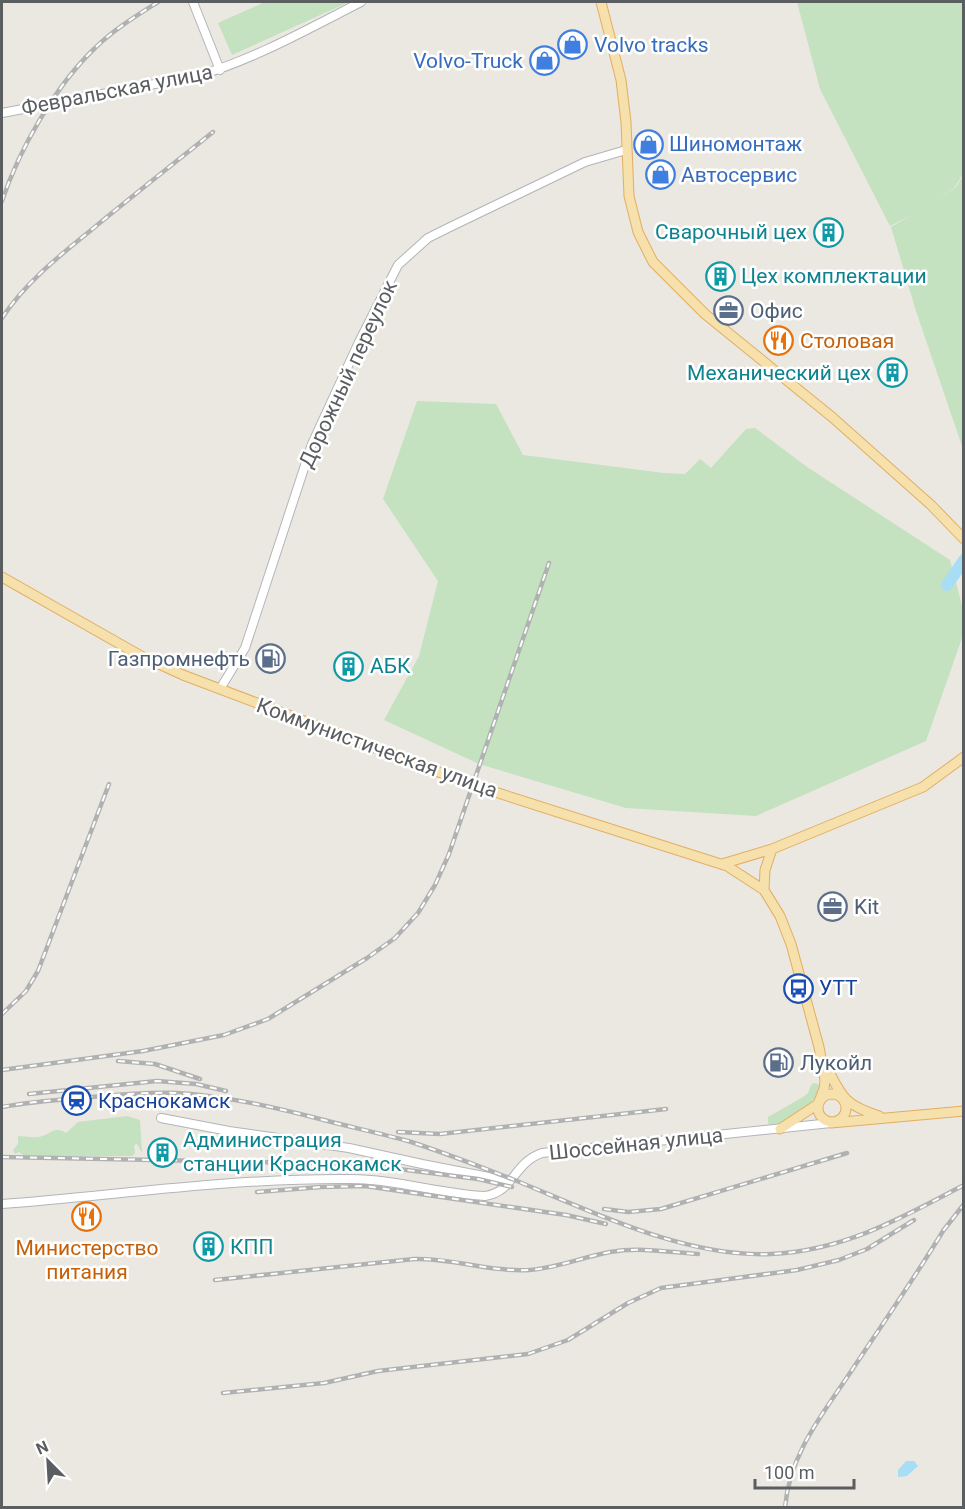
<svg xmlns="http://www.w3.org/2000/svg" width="965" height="1509" viewBox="0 0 965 1509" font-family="Roboto,sans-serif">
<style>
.green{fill:#c4e1c0}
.water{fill:#a7def6}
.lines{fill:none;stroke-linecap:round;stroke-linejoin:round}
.river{stroke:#a7def6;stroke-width:12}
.minor-casing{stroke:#b2b5b8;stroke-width:10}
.major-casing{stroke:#e2ad63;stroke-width:11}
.minor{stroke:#fff;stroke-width:8}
.major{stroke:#f6e0ab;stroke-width:9}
.rail-casing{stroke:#b0b1b1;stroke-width:4.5}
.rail{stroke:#fff;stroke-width:2;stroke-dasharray:7;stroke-linecap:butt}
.labels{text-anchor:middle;stroke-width:5;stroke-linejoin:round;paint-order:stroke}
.shop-label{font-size:21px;fill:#366cbe;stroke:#fff;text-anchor:start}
.street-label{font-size:21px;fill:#5a5e61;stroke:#fff}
.culture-label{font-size:21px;fill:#0d838f;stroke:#fff;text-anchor:start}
.service-label{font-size:21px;fill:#4e5e75;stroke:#fff;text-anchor:start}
.food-label{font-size:21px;fill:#c56008;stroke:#fff;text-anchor:start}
.transit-label{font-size:21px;fill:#164399;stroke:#fff;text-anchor:start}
</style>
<rect width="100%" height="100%" fill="#ebe8e1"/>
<path class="green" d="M 265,2 L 349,2 L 232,55 L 218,23 Z
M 797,2 L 963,2 L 963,174 L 955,187 L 933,202 L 956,187 L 963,176 L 963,449 L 916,311 L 891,227 L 912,215 L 890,226 L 820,89 Z
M 417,401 L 496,404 L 523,455 L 664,473 L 685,474 L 700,459 L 711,468 L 746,429 L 755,428 L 807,467 L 950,560 L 963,609 L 963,635 L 926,741 L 756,816 L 626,808 L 479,764 L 384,720 L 419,656 L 438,581 L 383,499 Z
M 814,1083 L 818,1084 L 820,1088 C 814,1107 789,1123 770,1125 L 768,1123 L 768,1117 L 803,1097 L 808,1093 L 811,1085 Z
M 127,1116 L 140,1120 L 142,1153 L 137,1144 L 134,1145 L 135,1153 L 132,1156 L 24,1156 L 19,1152 L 15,1154 L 13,1150 L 18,1144 L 18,1136 C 25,1136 32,1138 38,1137 C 50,1136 53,1125 66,1133 L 78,1122 Z"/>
<path class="water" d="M 906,1461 L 914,1461 L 918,1466 L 907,1476 L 898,1477 L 898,1470 Z"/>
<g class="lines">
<path class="river" d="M 947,585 L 964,560"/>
<defs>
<path id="minor" d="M 193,2 L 220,70
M 2,113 L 197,76 C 255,59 308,29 361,2
M 220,689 L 245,648 L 312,444 L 359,342 L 398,265 L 428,238 L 448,228 L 585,162 L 626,150
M 161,1118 L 229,1131 L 349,1148 L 422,1164 L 504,1180
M 2,1204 C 118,1195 233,1178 350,1179 C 396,1179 440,1194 485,1196 C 514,1192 513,1163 542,1153 L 831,1123"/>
<path id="major" d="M 601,2 L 621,80 L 626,122 L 629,196 L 638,232 L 653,262 L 705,314 L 832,417 L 931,505 L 964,539
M 2,577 L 141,656 L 183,675 L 473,785 L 727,866 L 764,890
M 772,849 L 765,870 L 764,890 L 780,916 L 791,944 L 819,1047 L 825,1080 L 824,1089 L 818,1104 L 780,1129
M 722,864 L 772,849 L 923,787 L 964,757
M 825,1064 C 842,1096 842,1104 879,1116
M818 1108a14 14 0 1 1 28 0a14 14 0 1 1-28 0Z
M 831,1123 L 964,1111"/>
</defs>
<use href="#minor" class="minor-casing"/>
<use href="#major" class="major-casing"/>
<use href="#minor" class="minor"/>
<use href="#major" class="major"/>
<defs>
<path id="rail" d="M 2,201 C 19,150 55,86 95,48 C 113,30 136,16 158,2
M 2,318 C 25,283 58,257 90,231 C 131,197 172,165 213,132
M 2,1014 L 26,991 L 38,971 L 109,784
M 118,1061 L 155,1064 L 200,1079
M 2,1070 L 143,1051 L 224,1035 L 268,1019 L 367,958 L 395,938 L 418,913 L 435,885 L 449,854 L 549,563
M 29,1094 L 157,1081 L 196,1084 L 226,1091
M 2,1107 C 28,1102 55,1100 81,1098 C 113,1095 145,1092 177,1093 C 226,1096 273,1107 320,1119 C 350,1127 379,1133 408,1141 C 443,1152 478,1166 512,1179 C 591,1211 685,1258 771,1254 C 843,1251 902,1218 964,1185
M 398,1132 L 440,1134 L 666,1109
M 2,1157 L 359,1164 L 478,1179 L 512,1187
M 257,1192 L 321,1187 L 365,1186 L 566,1215 L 606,1224
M 604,1209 L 628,1212 L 661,1209 L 847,1153
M 215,1280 L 414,1259 C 454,1258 487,1272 529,1270 C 557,1268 583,1257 610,1252 C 639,1247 668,1252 698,1254
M 223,1393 L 324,1383 L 378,1371 L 528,1354 L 568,1340 L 628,1303 L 661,1288 L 797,1270 L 839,1260 L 867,1249 L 914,1220
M 785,1508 C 789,1455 822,1415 850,1373 C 881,1326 914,1279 943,1231 L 964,1204"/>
</defs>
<use href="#rail" class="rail-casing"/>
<use href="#rail" class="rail"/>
</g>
<defs>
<symbol id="shop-ring" viewBox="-11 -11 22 22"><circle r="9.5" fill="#fff" stroke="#3f7fe0" stroke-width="1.5"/><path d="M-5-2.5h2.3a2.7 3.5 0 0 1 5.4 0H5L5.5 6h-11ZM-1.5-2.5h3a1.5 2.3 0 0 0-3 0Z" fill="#3f7fe0"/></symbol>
<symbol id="building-ring" viewBox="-11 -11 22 22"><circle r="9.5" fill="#fff" stroke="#0f9aa8" stroke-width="1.5"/><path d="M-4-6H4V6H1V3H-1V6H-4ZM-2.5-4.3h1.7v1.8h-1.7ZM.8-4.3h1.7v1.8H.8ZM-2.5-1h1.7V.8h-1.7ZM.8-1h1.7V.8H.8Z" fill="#0f9aa8"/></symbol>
<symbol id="office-ring" viewBox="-11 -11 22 22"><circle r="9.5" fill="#fff" stroke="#5c6f8a" stroke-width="1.5"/><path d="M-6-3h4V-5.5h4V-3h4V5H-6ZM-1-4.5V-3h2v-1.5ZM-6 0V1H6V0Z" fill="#5c6f8a"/></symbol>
<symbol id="restaurant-ring" viewBox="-11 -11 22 22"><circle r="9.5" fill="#fff" stroke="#e8710a" stroke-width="1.5"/><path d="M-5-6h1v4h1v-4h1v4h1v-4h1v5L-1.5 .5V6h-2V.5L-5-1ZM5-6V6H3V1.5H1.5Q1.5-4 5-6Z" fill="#e8710a"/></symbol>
<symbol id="fuel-ring" viewBox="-11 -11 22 22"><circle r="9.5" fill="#fff" stroke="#5c6f8a" stroke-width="1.5"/><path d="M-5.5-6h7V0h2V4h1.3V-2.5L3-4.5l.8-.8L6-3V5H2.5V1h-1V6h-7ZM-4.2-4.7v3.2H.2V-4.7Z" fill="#5c6f8a"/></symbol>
<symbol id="bus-ring" viewBox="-11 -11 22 22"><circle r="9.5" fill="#fff" stroke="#1a4fb4" stroke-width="1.5"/><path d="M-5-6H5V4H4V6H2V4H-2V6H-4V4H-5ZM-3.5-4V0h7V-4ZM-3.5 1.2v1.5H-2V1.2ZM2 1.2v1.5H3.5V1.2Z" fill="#1a4fb4"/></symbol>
<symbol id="station-ring" viewBox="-11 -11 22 22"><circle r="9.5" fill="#fff" stroke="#1a4fb4" stroke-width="1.5"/><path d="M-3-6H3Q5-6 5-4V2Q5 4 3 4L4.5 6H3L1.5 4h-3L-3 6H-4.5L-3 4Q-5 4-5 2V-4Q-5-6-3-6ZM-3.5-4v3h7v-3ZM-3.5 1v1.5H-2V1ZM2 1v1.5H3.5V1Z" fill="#1a4fb4"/></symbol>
</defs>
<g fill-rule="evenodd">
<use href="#shop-ring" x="556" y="28" width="33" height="33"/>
<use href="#shop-ring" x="528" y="44" width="33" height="33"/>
<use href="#shop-ring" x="632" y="128" width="33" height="33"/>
<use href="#shop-ring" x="644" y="158" width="33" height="33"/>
<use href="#building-ring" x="812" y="216" width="33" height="33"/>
<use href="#building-ring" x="704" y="260" width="33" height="33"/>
<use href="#office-ring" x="712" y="294" width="33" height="33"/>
<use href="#restaurant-ring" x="762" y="324" width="33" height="33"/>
<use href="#building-ring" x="876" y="356" width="33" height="33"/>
<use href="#fuel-ring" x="254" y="642" width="33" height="33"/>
<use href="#building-ring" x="332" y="650" width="33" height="33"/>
<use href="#office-ring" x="816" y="890" width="33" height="33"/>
<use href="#bus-ring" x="782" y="972" width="33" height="33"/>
<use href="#fuel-ring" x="762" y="1046" width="33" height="33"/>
<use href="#station-ring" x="60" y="1084" width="33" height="33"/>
<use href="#building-ring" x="146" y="1136" width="33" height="33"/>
<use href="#restaurant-ring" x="70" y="1200" width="33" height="33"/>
<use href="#building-ring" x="192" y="1230" width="33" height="33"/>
</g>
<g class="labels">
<g class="shop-label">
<text x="594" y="52">Volvo tracks</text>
<text x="523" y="68" text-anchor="end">Volvo-Truck</text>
<text x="669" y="151">Шиномонтаж</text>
<text x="681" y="182">Автосервис</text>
</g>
<g class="street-label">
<text transform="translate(117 90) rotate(-11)" y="7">Февральская улица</text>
<text transform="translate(348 374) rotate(-65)" y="7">Дорожный переулок</text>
<text transform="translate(377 748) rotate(20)" y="7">Коммунистическая улица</text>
<text transform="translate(636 1144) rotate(-6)" y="7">Шоссейная улица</text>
</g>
<g class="culture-label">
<text x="807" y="239" text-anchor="end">Сварочный цех</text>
<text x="741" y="283">Цех комплектации</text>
<text x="871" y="380" text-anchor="end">Механический цех</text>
<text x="370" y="673">АБК</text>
<text x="183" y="1147">Администрация<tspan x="183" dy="24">станции Краснокамск</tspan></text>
<text x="230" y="1254">КПП</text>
</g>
<g class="service-label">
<text x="750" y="318">Офис</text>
<text x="250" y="666" text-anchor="end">Газпромнефть</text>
<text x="854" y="914">Kit</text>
<text x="800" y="1070">Лукойл</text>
</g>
<g class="food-label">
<text x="800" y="348">Столовая</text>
<text x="87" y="1255" text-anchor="middle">Министерство<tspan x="87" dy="24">питания</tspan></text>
</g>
<g class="transit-label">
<text x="819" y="995">УТТ</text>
<text x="98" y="1108">Краснокамск</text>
</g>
</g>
<rect width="965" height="1509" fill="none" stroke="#5a5e61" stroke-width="6"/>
<g transform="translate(48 1461) rotate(336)" stroke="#ffffff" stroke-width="4.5" paint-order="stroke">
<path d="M0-4.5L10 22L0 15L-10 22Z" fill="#5a5e61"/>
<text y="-9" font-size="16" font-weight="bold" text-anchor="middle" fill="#5a5e61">N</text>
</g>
<path d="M755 1479v9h99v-9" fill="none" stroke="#5a5e61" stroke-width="3"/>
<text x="764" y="1479" font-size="18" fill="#5a5e61" stroke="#ffffff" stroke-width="4.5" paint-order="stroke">100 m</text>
</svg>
